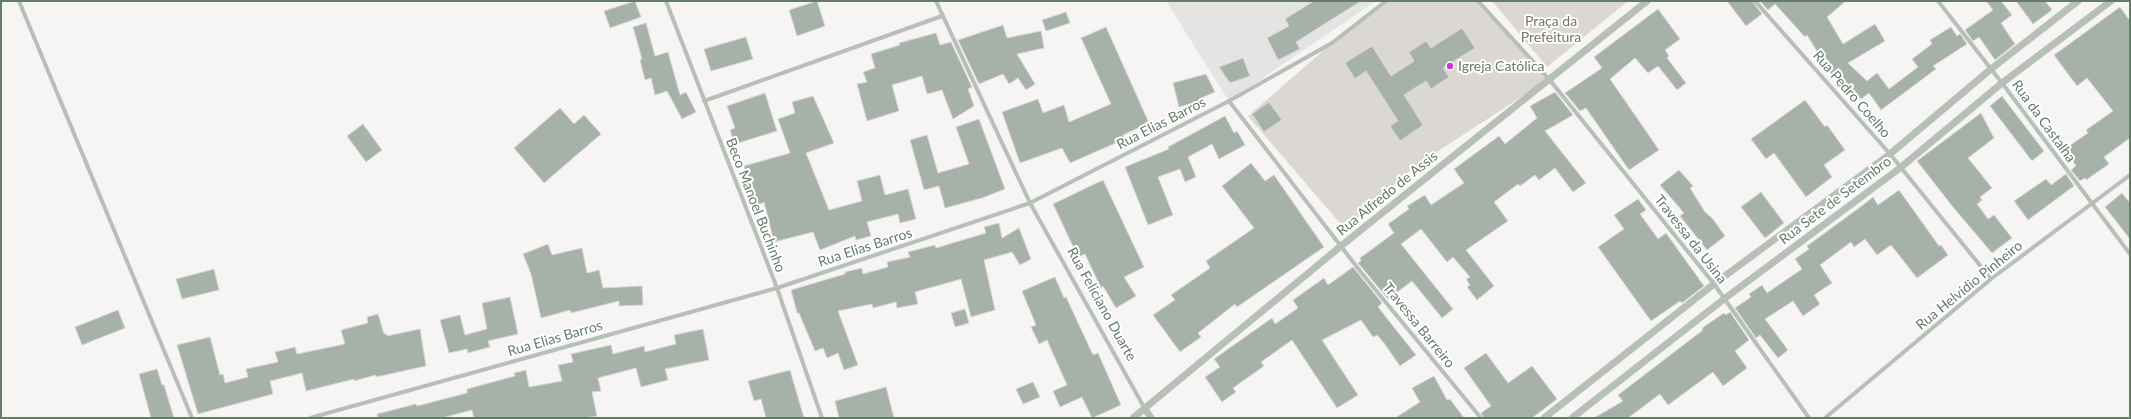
<svg xmlns="http://www.w3.org/2000/svg" width="2131" height="419" viewBox="0 0 2131 419" font-family="Lato,sans-serif">
<style>
.built{fill:#e4e4e3}
.green{fill:#dbd7d3}
.building{fill:#a6b2a9;stroke:#d8d6d7}
.lines{fill:none;stroke-linecap:round;stroke-linejoin:round}
.minor{stroke:#b7bfb9;stroke-width:4}
.tertiary{stroke:#b7bfb9;stroke-width:7}
.poi-dot{fill:#d239c5;stroke:#fff;stroke-width:1.5}
.labels{text-anchor:middle;stroke-width:4;stroke-linejoin:round;paint-order:stroke}
.park-label{font-size:14px;fill:#7a7367;stroke:#fff}
.poi-label{font-size:14px;fill:#657c6b;stroke:#fff;text-anchor:start}
.street-label{font-size:14px;fill:#657c6b;stroke:#fff}
</style>
<rect width="100%" height="100%" fill="#f7f4f4"/>
<path class="built" d="M 1166,1 L 1376,1 L 1229,101 Z"/>
<path class="green" d="M 1386,1 L 1478,1 L 1549,79 L 1415,166 L 1345,229 L 1248,116 L 1332,43 Z
M 1492,1 L 1628,1 L 1547,67 Z"/>
<path class="building" d="M 635,1 L 641,17 L 610,28 L 604,11 Z
M 817,1 L 825,26 L 797,36 L 789,10 Z
M 1314,1 L 1361,1 L 1296,42 L 1300,49 L 1278,60 L 1267,38 L 1289,26 L 1285,19 Z
M 1727,1 L 1752,1 L 1762,14 L 1746,26 Z
M 1760,1 L 1846,1 L 1827,17 L 1843,44 L 1875,24 L 1885,41 L 1848,63 L 1867,81 L 1877,73 L 1889,89 L 1918,67 L 1912,59 L 1932,44 L 1930,40 L 1951,27 L 1957,36 L 1960,34 L 1967,44 L 1933,66 L 1936,69 L 1881,110 L 1869,93 L 1861,99 L 1836,71 L 1831,74 L 1807,35 L 1805,37 L 1775,4 L 1768,10 Z
M 1986,1 L 2001,1 L 2012,15 L 2001,23 L 2015,44 L 1995,60 L 1979,37 L 1973,41 L 1965,30 L 1993,10 Z
M 2016,1 L 2045,1 L 2052,10 L 2033,24 Z
M 2120,7 L 2130,21 L 2130,138 L 2104,157 L 2109,164 L 2086,180 L 2085,178 L 2080,181 L 2071,170 L 2076,166 L 2065,149 L 2088,133 L 2086,130 L 2113,111 L 2087,78 L 2077,86 L 2054,55 Z
M 1658,9 L 1680,39 L 1665,50 L 1669,56 L 1667,58 L 1686,83 L 1677,90 L 1658,66 L 1648,73 L 1635,58 L 1610,79 L 1659,150 L 1629,170 L 1586,108 L 1580,111 L 1565,93 L 1602,68 L 1594,57 Z
M 1066,12 L 1070,23 L 1046,31 L 1042,20 Z
M 646,23 L 655,56 L 668,52 L 680,95 L 686,92 L 696,112 L 682,119 L 667,91 L 655,95 L 651,78 L 645,80 L 640,60 L 642,59 L 633,27 Z
M 1003,25 L 1007,38 L 1041,31 L 1044,48 L 1017,54 L 1035,84 L 1026,90 L 1018,78 L 1009,84 L 1003,74 L 979,84 L 958,40 Z
M 1106,27 L 1149,123 L 1123,135 L 1125,139 L 1070,163 L 1062,148 L 1020,163 L 1002,112 L 1038,99 L 1043,113 L 1064,105 L 1069,122 L 1111,104 L 1081,38 Z
M 1462,28 L 1475,48 L 1443,68 L 1449,77 L 1431,89 L 1426,81 L 1404,95 L 1423,125 L 1400,141 L 1390,126 L 1398,121 L 1366,71 L 1355,79 L 1345,63 L 1372,46 L 1391,76 L 1414,61 L 1409,52 L 1426,41 L 1431,48 Z
M 936,33 L 940,45 L 951,42 L 972,87 L 968,89 L 974,106 L 953,119 L 942,90 L 927,94 L 922,76 L 892,85 L 899,111 L 867,121 L 857,84 L 867,82 L 863,72 L 875,68 L 871,54 L 900,45 L 899,43 Z
M 746,37 L 753,59 L 711,71 L 704,49 Z
M 1243,58 L 1250,76 L 1230,83 L 1219,67 Z
M 1206,74 L 1215,92 L 1201,98 L 1202,101 L 1179,107 L 1173,83 Z
M 1555,92 L 1573,115 L 1545,131 L 1586,183 L 1573,192 L 1555,168 L 1539,180 L 1535,175 L 1520,186 L 1518,184 L 1494,202 L 1508,221 L 1466,250 L 1494,286 L 1477,300 L 1467,287 L 1470,285 L 1466,279 L 1470,277 L 1453,257 L 1447,262 L 1421,229 L 1401,244 L 1453,309 L 1442,318 L 1412,281 L 1388,299 L 1358,263 L 1361,261 L 1360,258 L 1394,233 L 1388,224 L 1409,209 L 1407,206 L 1425,195 L 1431,205 L 1464,183 L 1454,169 L 1499,136 L 1505,144 L 1537,118 L 1530,106 Z
M 765,93 L 777,131 L 735,144 L 730,130 L 735,128 L 727,106 Z
M 813,96 L 834,143 L 806,153 L 829,210 L 862,201 L 857,181 L 880,175 L 885,195 L 908,189 L 916,219 L 900,223 L 898,214 L 867,222 L 871,236 L 856,240 L 855,236 L 820,250 L 813,232 L 774,242 L 764,202 L 757,206 L 744,166 L 790,153 L 778,119 L 795,113 L 792,102 Z
M 2002,96 L 2044,151 L 2032,161 L 1990,106 Z
M 1805,100 L 1825,127 L 1827,125 L 1845,150 L 1824,165 L 1832,177 L 1806,197 L 1774,153 L 1766,159 L 1751,139 Z
M 1269,102 L 1282,120 L 1264,132 L 1252,114 Z
M 560,108 L 574,124 L 584,115 L 601,134 L 544,183 L 514,148 Z
M 1981,113 L 1994,138 L 1968,158 L 1992,188 L 1980,197 L 1982,200 L 1977,204 L 1988,219 L 1994,215 L 2012,238 L 1992,253 L 1953,207 L 1917,161 Z
M 1225,116 L 1234,133 L 1237,131 L 1245,145 L 1219,159 L 1212,144 L 1188,157 L 1196,177 L 1185,182 L 1180,169 L 1158,177 L 1173,215 L 1148,225 L 1125,167 L 1169,149 L 1168,147 Z
M 979,119 L 1005,189 L 982,198 L 945,208 L 939,186 L 924,190 L 910,140 L 927,135 L 938,173 L 969,164 L 956,127 Z
M 363,124 L 382,150 L 366,162 L 347,136 Z
M 1251,163 L 1265,181 L 1274,175 L 1324,247 L 1237,307 L 1235,304 L 1198,333 L 1201,337 L 1180,352 L 1153,315 L 1175,300 L 1171,295 L 1210,268 L 1206,261 L 1254,228 L 1222,186 Z
M 1679,170 L 1693,186 L 1690,188 L 1705,212 L 1713,219 L 1725,236 L 1707,250 L 1680,216 L 1684,213 L 1660,185 Z
M 2066,174 L 2074,186 L 2028,220 L 2014,201 L 2046,179 L 2051,185 Z
M 1103,180 L 1144,267 L 1124,277 L 1136,296 L 1116,308 L 1103,286 L 1101,288 L 1085,254 L 1078,257 L 1053,204 Z
M 1899,190 L 1939,246 L 1941,245 L 1948,255 L 1917,278 L 1891,245 L 1877,255 L 1865,239 L 1854,247 L 1851,242 L 1820,265 L 1832,283 L 1814,295 L 1820,304 L 1803,316 L 1793,301 L 1765,319 L 1788,350 L 1778,358 L 1760,335 L 1756,338 L 1735,308 L 1751,297 L 1749,294 L 1762,285 L 1767,293 L 1802,269 L 1795,259 L 1809,249 L 1807,246 L 1863,205 L 1873,197 L 1878,205 Z
M 1761,192 L 1784,223 L 1765,238 L 1741,207 Z
M 2122,193 L 2130,203 L 2130,239 L 2105,207 Z
M 1638,199 L 1646,210 L 1640,214 L 1658,239 L 1666,233 L 1704,286 L 1682,303 L 1680,301 L 1651,321 L 1598,247 L 1624,229 L 1614,215 Z
M 999,223 L 1002,238 L 1019,228 L 1031,259 L 1020,265 L 1012,252 L 984,260 L 995,310 L 971,317 L 961,279 L 915,292 L 918,304 L 897,308 L 896,302 L 873,308 L 872,304 L 838,311 L 858,365 L 844,370 L 838,353 L 827,358 L 823,348 L 815,351 L 799,313 L 797,313 L 791,290 L 845,274 L 845,272 L 862,268 L 863,274 L 888,267 L 887,262 L 910,257 L 908,252 L 935,245 L 936,248 L 986,233 L 984,227 Z
M 548,244 L 552,255 L 582,248 L 587,273 L 599,270 L 603,288 L 642,286 L 643,305 L 619,306 L 619,301 L 571,313 L 570,310 L 541,318 L 531,274 L 523,254 Z
M 1353,267 L 1382,303 L 1378,307 L 1416,355 L 1400,366 L 1384,343 L 1377,335 L 1373,337 L 1361,320 L 1322,340 L 1358,395 L 1337,408 L 1292,340 L 1261,362 L 1264,366 L 1233,388 L 1236,392 L 1222,402 L 1205,377 L 1220,367 L 1214,359 L 1272,318 L 1275,324 L 1298,308 L 1293,300 L 1324,278 L 1328,285 Z
M 214,269 L 219,290 L 182,299 L 176,279 Z
M 1055,277 L 1064,298 L 1066,297 L 1093,355 L 1098,353 L 1121,405 L 1092,418 L 1082,397 L 1060,407 L 1053,391 L 1067,385 L 1047,340 L 1039,344 L 1031,327 L 1036,325 L 1022,291 Z
M 510,297 L 518,334 L 488,341 L 490,347 L 468,353 L 467,349 L 449,353 L 440,320 L 460,315 L 465,335 L 487,329 L 482,303 Z
M 965,309 L 969,323 L 955,327 L 951,313 Z
M 118,310 L 125,328 L 82,345 L 75,327 Z
M 1730,312 L 1749,340 L 1735,351 L 1747,368 L 1723,386 L 1713,372 L 1668,405 L 1660,394 L 1628,418 L 1594,418 L 1623,401 L 1618,395 L 1703,330 L 1702,328 L 1724,313 L 1726,315 Z
M 378,314 L 384,334 L 387,334 L 387,336 L 420,329 L 426,366 L 376,377 L 376,375 L 354,381 L 354,379 L 306,391 L 302,373 L 270,381 L 273,394 L 198,414 L 177,345 L 210,337 L 220,375 L 223,374 L 225,383 L 248,377 L 246,369 L 278,362 L 275,352 L 295,347 L 297,354 L 345,344 L 341,330 L 368,323 L 367,317 Z
M 703,329 L 709,360 L 665,369 L 668,380 L 641,387 L 636,368 L 598,378 L 601,391 L 592,392 L 597,416 L 585,418 L 474,418 L 472,410 L 442,418 L 378,418 L 377,414 L 416,404 L 417,406 L 467,393 L 467,389 L 515,376 L 514,373 L 526,370 L 529,387 L 562,381 L 558,365 L 573,362 L 571,354 L 611,345 L 613,354 L 644,346 L 645,352 L 676,344 L 674,335 Z
M 1486,353 L 1508,383 L 1532,366 L 1557,399 L 1532,418 L 1484,418 L 1481,413 L 1491,406 L 1464,368 Z
M 157,369 L 162,385 L 164,385 L 174,418 L 151,418 L 139,374 Z
M 790,370 L 804,418 L 766,418 L 761,399 L 754,401 L 748,381 Z
M 1434,376 L 1447,400 L 1450,399 L 1464,418 L 1395,418 L 1420,402 L 1412,388 Z
M 1033,382 L 1040,397 L 1023,404 L 1016,389 Z
M 886,387 L 894,418 L 839,418 L 835,401 Z"/>
<g class="lines">
<path class="minor" d="M 19,1 L 192,418
M 666,1 L 777,288 L 822,418
M 936,1 L 1030,203 L 1145,409
M 1478,1 L 1549,79 L 1714,284 L 1809,418
M 1755,1 L 1890,154 L 1991,279
M 1938,1 L 2002,83 L 2130,254
M 704,101 L 942,16
M 1229,101 L 1360,271 L 1481,418
M 310,418 L 777,288 L 1030,203 L 1229,101 L 1332,43 L 1386,1
M 1825,418 L 1991,279 L 2130,175"/>
<path class="tertiary" d="M 1145,409 L 1151,418
M 1133,418 L 1341,246 L 1647,1
M 1544,418 L 1714,284 L 1890,154 L 1991,69 L 2078,1
M 1572,418 L 1724,299 L 1900,168 L 2002,83 L 2111,1"/>
</g>
<circle class="poi-dot" cx="1450" cy="66" r="4"/>
<g class="labels">
<g class="park-label">
<text x="1551" y="26">Praça da<tspan x="1551" dy="16">Prefeitura</tspan></text>
</g>
<g class="poi-label">
<text x="1458" y="71">Igreja Católica</text>
</g>
<g class="street-label">
<text transform="translate(1852 94) rotate(49)" y="5">Rua Pedro Coelho</text>
<text transform="translate(2044 121) rotate(54)" y="5">Rua da Castalha</text>
<text transform="translate(1161 123) rotate(-27)" y="5">Rua Elias Barros</text>
<text transform="translate(1387 193) rotate(-39)" y="5">Rua Alfredo de Assis</text>
<text transform="translate(1835 200) rotate(-37)" y="5">Rua Sete de Setembro</text>
<text transform="translate(756 205) rotate(69)" y="5">Beco Manoel Buchinho</text>
<text transform="translate(1691 239) rotate(52)" y="5">Travessa da Usina</text>
<text transform="translate(865 247) rotate(-18)" y="5">Rua Elias Barros</text>
<text transform="translate(1969 285) rotate(-39)" y="5">Rua Helvídio Pinheiro</text>
<text transform="translate(1102 304) rotate(61)" y="5">Rua Feliciano Duarte</text>
<text transform="translate(1419 325) rotate(51)" y="5">Travessa Barreiro</text>
<text transform="translate(555 338) rotate(-16)" y="5">Rua Elias Barros</text>
</g>
</g>
<rect width="2131" height="419" fill="none" stroke="#657c6b" stroke-width="4"/>
</svg>
